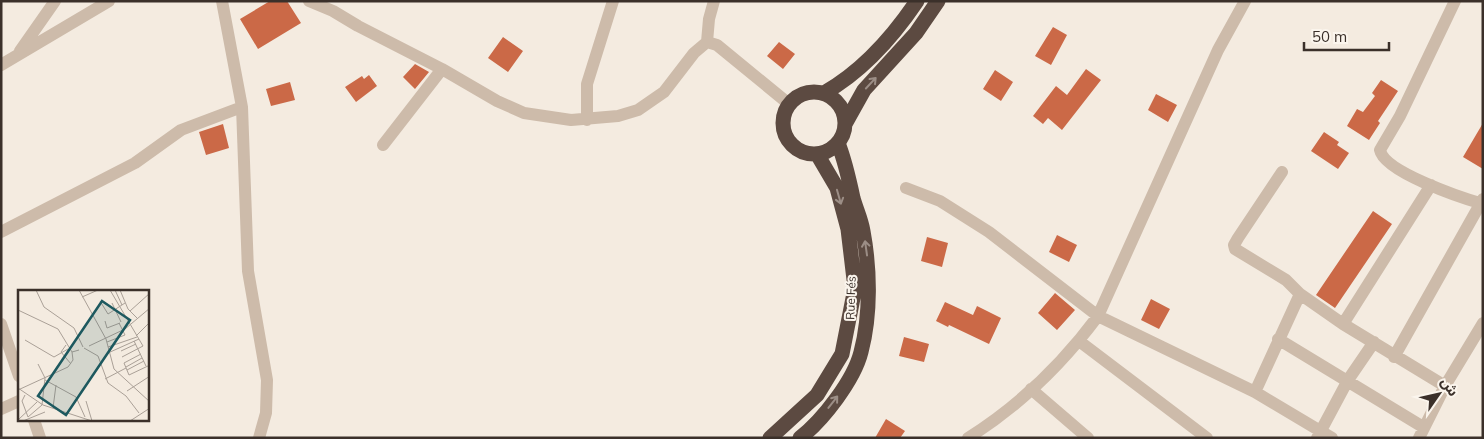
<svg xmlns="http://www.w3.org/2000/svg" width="1484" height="439" viewBox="0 0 1484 439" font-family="Mulish,'Noto Sans Arabic',sans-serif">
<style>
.building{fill:#cb6947}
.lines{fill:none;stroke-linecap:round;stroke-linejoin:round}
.minor{stroke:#cdbbaa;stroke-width:12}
.highway{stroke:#5c4a41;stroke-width:15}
.oneway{stroke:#9c8e86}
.labels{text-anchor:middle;stroke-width:4;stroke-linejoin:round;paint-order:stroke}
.street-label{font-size:12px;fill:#3b302a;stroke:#fbf5ed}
.inset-road{fill:none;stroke:#aaa097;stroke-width:1}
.view{fill:#1d595f;fill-opacity:0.15;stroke:#1d595f;stroke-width:2.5}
.inset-edge{fill:none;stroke:#3b302a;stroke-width:2.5}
</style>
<rect width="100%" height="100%" fill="#f4ebe0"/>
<path class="building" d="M 270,1 L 287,1 L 301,23 L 258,49 L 240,19 Z
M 1053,27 L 1067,35 L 1051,65 L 1035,56 Z
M 503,37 L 523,51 L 508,72 L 488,58 Z
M 779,42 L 795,54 L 783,69 L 767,56 Z
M 415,64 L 429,72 L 415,89 L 403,77 Z
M 1086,69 L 1101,80 L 1062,130 L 1048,118 L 1043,124 L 1033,116 L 1056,86 L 1067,95 Z
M 995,70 L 1013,82 L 1001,101 L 983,89 Z
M 369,75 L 377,86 L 356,102 L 345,87 L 362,76 L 364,79 Z
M 1381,80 L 1398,91 L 1378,121 L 1380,123 L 1369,140 L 1347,126 L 1357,109 L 1363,112 L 1375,96 L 1372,93 Z
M 290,82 L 295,100 L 271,106 L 266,89 Z
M 1156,94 L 1177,105 L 1168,122 L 1148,110 Z
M 1483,123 L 1483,169 L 1463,157 Z
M 223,124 L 229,148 L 206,155 L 199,132 Z
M 1324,132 L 1339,142 L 1337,145 L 1349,153 L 1338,169 L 1311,151 Z
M 1373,211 L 1392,224 L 1335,308 L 1316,295 Z
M 1057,235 L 1077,245 L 1069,262 L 1049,252 Z
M 927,237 L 948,243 L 942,267 L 921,261 Z
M 1055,293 L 1075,310 L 1057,330 L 1038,313 Z
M 1151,299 L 1170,309 L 1159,329 L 1141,320 Z
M 945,302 L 973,315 L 977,306 L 1001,318 L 989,344 L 949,325 L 948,327 L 936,321 Z
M 904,337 L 929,344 L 924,362 L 899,356 Z
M 886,419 L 905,431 L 900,438 L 875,438 Z"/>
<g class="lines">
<path class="minor" d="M 222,1 L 242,107 L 248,271 L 267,380 L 266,413 L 259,438
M 309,1 L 333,11 L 358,26 L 442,69 L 497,101 L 524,113 L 571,120 L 618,116 L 638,110 L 664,92 L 694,53 L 707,42 L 717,45 L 789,104
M 1455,1 L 1400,116 L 1380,150 C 1384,172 1462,198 1483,204
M 707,42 L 709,19 L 714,1
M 20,51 L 55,1
M 1,65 L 109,1
M 587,120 L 587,84 L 613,1
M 383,145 L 442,69
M 1282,172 L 1238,238 L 1234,245 L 1235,249 L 1286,280 L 1300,294 L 1343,324 L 1445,386
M 906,188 L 940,201 L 989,232 L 1098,316 L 1255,392 L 1332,438
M 1,232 L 135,163 L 181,130 L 242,107
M 1,324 L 19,376
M 1343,324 L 1431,185
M 1278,339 L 1423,427
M 1079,341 L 1207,438
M 1394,357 L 1483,199
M 1031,389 L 1088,438
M 1255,392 L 1300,294
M 1,409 L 19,401
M 34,420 L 40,438
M 968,438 C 1019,406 1063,363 1098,316 L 1218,50 L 1245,1
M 1317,438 L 1348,380 L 1374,342
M 1419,438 L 1445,386 L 1483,323"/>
<path class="highway" d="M783 123a31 31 0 1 1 62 0a31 31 0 1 1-62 0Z
M 824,93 C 863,71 892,38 917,1
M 845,124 L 864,90 L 916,33 L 938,1
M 770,438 L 817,395 L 842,354 L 855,288 L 848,229 L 837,188 L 817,154
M 800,438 C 823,420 854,380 861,352 C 871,314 870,269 863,231 C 861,219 856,209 853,198 C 849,179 845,161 838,143"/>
</g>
<defs><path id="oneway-shaft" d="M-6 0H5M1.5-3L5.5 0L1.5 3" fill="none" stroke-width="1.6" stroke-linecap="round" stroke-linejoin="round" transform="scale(1.25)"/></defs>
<g class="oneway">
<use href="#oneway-shaft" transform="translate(871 83) rotate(-47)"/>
<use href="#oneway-shaft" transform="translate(839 197) rotate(74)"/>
<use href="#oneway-shaft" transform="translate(866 248) rotate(-98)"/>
<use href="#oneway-shaft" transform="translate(833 402) rotate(-52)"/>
</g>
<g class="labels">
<g class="street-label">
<text transform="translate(851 298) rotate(-88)" y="4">Rue Fés</text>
</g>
</g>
<g transform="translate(18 290)">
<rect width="131" height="131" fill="#f4ebe0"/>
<path class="inset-road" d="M 18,0 L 26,17 L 56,38 L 65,57M 61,0 L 88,49 L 96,79 L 132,112M 92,0 L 125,56 L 104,67M 97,0 L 104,15M 102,0 L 110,19 L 119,28M 64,7 L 80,0M 82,11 L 90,24 L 107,13M 94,13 L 103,32M 0,20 L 40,39 L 54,62M 112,21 L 132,3M 87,31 L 89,38 L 102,33M 118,46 L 130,34M 7,50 L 36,67 L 50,59M 116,51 L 128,76M 89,52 L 107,45 L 101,33M 48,55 L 43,62 L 53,74M 71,56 L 107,39 L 132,18M 90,57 L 119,47M 66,58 L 80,66 L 90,93 L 108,106 L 121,123M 103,61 L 118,54M 90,63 L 121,49M 123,64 L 106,73 L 111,85 L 132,75M 20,74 L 27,88 L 24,115M 108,77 L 124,68M 109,80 L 126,71M 87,89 L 108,78M 27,90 L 58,107 L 67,127M 0,98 L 25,115 L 74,131M 0,100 L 50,77 L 55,70 L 54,62 L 61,60M 109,101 L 132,86M 7,105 L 4,111 L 10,127 L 24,115M 68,111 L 74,131M 35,118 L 38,95M 0,130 L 19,112M 5,131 L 27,122M 112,131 L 132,118"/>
<path class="view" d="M 84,11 L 112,30 L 48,125 L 20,106 Z"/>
<rect width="131" height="131" class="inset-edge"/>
</g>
<rect width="1484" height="439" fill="none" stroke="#3b302a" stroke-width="5"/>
<g transform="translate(1439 394) rotate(56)" stroke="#fbf5ed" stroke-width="4" paint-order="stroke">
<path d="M0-4L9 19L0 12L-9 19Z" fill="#3b302a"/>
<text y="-8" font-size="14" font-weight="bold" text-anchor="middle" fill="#3b302a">ش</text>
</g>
<path d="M1304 42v8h85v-8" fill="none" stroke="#3b302a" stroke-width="2.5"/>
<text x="1312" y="42" font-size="15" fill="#3b302a" stroke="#fbf5ed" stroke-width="4" paint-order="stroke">50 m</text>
</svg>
